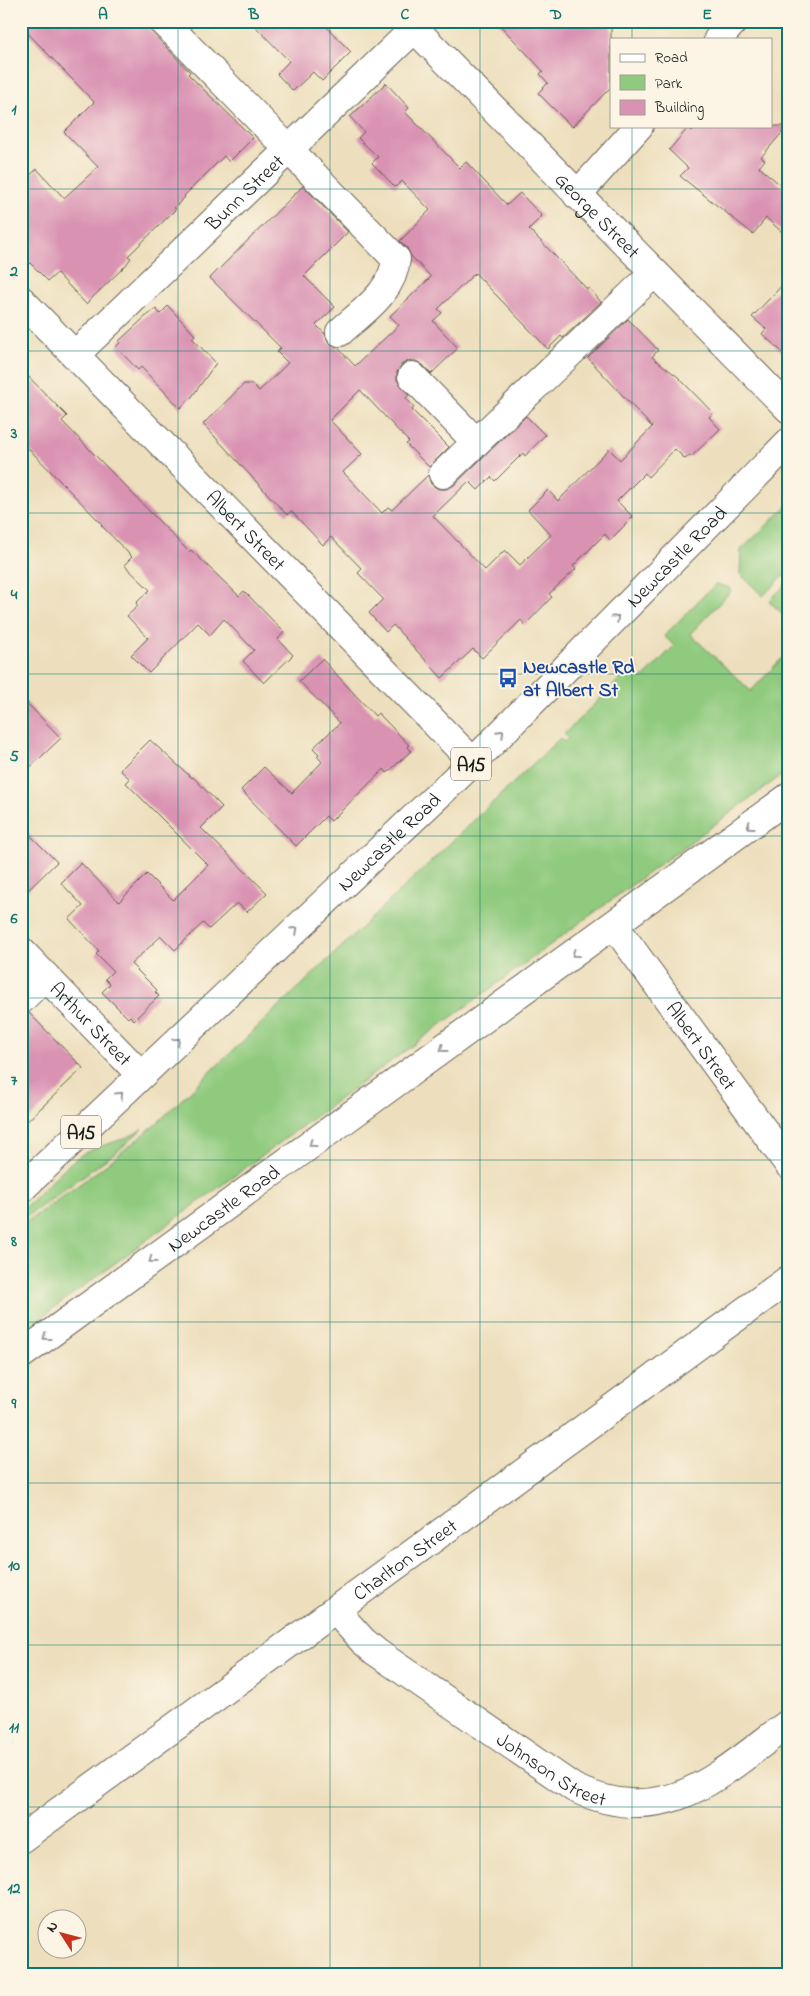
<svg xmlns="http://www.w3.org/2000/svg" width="810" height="1996" viewBox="0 0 810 1996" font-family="'Indie Flower',sans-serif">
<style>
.green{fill:#8fca7e;stroke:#56734d}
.building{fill:#d992b2}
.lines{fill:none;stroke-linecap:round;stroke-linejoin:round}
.minor-casing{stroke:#656054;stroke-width:30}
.highway-casing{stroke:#656054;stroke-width:30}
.minor{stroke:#fff;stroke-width:28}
.highway{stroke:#fff;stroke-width:28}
.oneway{stroke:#999}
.grid{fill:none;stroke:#0f766e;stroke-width:1;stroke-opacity:0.55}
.labels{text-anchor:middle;stroke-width:4;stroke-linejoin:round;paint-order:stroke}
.shield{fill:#fcf5e5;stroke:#5f5d58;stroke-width:1}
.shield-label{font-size:19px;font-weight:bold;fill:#1c1c1c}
.street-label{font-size:20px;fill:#1c1c1c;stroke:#fcf5e5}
.transit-label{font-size:20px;font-weight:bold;fill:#164399;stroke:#fcf5e5;text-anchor:start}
.neatline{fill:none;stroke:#0f766e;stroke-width:2}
.grid-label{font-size:16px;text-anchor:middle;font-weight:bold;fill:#0f766e}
</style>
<rect width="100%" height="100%" fill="#fcf5e5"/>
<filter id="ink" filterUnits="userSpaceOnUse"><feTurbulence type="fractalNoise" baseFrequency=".02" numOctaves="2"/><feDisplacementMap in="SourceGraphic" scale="10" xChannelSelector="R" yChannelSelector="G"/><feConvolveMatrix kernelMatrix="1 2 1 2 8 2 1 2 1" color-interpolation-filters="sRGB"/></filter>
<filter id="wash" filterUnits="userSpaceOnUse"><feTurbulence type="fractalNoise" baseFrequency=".0096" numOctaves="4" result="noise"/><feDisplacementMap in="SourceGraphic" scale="20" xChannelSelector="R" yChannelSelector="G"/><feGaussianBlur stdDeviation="1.12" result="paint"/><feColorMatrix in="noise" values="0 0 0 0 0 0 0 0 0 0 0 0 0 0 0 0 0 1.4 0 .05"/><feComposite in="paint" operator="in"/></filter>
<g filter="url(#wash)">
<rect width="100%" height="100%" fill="#eddfbd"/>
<path class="green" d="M 789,504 L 789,575 L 782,577 L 763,596 L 740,574 L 741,550 Z
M 787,583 L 789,583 L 789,620 L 769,601 Z
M 715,584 L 728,587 L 731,591 L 690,634 L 751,691 L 789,651 L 789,770 L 21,1332 L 21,1226 L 102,1168 L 156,1124 L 560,738 L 564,742 L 568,738 L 564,734 L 635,664 L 639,668 L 636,670 L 639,673 L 637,677 L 641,680 L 674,646 L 664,636 Z
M 142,1129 L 119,1150 L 21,1221 L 21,1211 C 38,1195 63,1167 81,1155 C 100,1144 124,1142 142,1129 Z"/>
<g id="blocks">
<path class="building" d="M 21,21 L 141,21 L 190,72 L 188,74 L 253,138 L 229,162 L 224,156 L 184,196 L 185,197 L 174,208 L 176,209 L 128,256 L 131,258 L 126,265 L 86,304 L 57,273 L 48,281 L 21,254 L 21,183 L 37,169 L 64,198 L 98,167 L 64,132 L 94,102 L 21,26 Z
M 250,21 L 321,21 L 351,52 L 322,81 L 313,72 L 293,91 L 277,74 L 289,61 Z
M 496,21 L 611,21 L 611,87 L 572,127 L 538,93 L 548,83 L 540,74 L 543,71 Z
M 386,83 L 409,108 L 405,112 L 460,168 L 466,162 L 507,205 L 520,193 L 542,216 L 529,229 L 587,289 L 589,288 L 601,302 L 563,338 L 561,336 L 548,349 L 475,273 L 438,309 L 442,313 L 433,321 L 458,348 L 431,374 L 423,365 L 416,361 L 409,361 L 402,364 L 397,372 L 397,380 L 409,395 L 406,398 L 414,407 L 412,410 L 449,447 L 429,467 L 406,444 L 409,442 L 360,390 L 330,420 L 362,454 L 343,472 L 382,513 L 388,507 L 392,510 L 428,475 L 431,484 L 438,489 L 446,489 L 453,486 L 526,416 L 545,435 L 525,456 L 523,453 L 495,481 L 491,477 L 478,490 L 469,481 L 433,516 L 485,570 L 505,550 L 520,565 L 551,535 L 528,510 L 548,490 L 558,501 L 609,449 L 620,460 L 652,427 L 588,358 L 628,319 L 658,350 L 652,357 L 678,377 L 713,413 L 709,417 L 720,429 L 691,457 L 690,455 L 685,459 L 675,449 L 648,477 L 645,473 L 617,501 L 633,517 L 610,540 L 605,534 L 573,566 L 576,569 L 549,594 L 552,597 L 525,625 L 521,620 L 482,658 L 473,649 L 442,678 L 393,625 L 386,632 L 369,613 L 383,599 L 358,573 L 362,569 L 331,537 L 323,545 L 291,511 L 287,515 L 203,424 L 244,384 L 252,384 L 259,391 L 288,363 L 277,352 L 281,348 L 210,278 L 303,186 L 348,232 L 304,276 L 335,307 L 316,325 L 325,334 L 329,343 L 337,347 L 355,366 L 399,325 L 390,316 L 431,277 L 411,256 L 407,248 L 400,241 L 430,210 L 402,181 L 395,187 L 372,163 L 378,157 L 358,138 L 364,132 L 350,117 Z
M 696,126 L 788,126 L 761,157 L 765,160 L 759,167 L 789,192 L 789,238 L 766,218 L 753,234 L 680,176 L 688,168 L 669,150 L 688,128 L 692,131 Z
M 789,278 L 789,358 L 762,334 L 766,329 L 752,317 Z
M 168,306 L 195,335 L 192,338 L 216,363 L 191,398 L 180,408 L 141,367 L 138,370 L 116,347 L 120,343 L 119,341 L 145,317 L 156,309 L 160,314 Z
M 21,369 L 67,416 L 62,421 L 189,552 L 191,550 L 239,596 L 244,591 L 284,632 L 278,639 L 293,655 L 264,683 L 243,661 L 254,650 L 224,619 L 210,635 L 198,623 L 149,673 L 131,655 L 148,638 L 127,616 L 138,606 L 136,603 L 150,590 L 124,565 L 132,557 L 101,525 L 102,524 L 21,441 Z
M 322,659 L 375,716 L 378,713 L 409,745 L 407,746 L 411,751 L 387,773 L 384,769 L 331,821 L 326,816 L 296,846 L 241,790 L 264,767 L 292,793 L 322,762 L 317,756 L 319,754 L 313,748 L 340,723 L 299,681 Z
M 21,697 L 61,738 L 21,776 Z
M 150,740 L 192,778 L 193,777 L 222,807 L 201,828 L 267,893 L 247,912 L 237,903 L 209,929 L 203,923 L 175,950 L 161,936 L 131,964 L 157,990 L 155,992 L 159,996 L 134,1020 L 130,1016 L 128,1018 L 102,992 L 110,984 L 105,979 L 113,971 L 96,954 L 99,951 L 69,919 L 83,906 L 61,883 L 81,863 L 119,902 L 147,874 L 173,900 L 208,865 L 126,783 L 130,779 L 120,770 Z
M 21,826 L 57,862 L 21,897 Z
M 29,1013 L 83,1068 L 21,1127 L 21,1015 Z"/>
</g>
</g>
<g filter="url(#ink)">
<use href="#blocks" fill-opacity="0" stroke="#656054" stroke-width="1"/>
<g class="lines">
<defs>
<g id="minor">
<path d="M 163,21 L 396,259 C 393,292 363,311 340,332"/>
<path id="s1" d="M 407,21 L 789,409"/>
<path d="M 718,39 L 734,21"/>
<path d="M 577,195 L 639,126"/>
<path id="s2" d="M 21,300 L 473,762"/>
<path id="s3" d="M 75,355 L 414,29"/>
<path d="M 412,376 L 476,442"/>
<path d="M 443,474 L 653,274"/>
<path id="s4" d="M 614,925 L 789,1165"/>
<path id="s5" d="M 21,951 L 141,1075"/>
<path d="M 21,1000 L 45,976"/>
<path id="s6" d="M 336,1611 L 363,1641 L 376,1652 L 574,1788 C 667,1831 718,1775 789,1723"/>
<path id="s7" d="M 21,1839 L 789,1279"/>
</g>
<g id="highway">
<path id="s8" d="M 21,1189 L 473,762 L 789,442"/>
<path id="s9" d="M 21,1355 L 789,797"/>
</g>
</defs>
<use href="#minor" class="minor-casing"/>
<use href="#highway" class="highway-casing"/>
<use href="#minor" class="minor"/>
<use href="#highway" class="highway"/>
</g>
<defs><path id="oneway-chevron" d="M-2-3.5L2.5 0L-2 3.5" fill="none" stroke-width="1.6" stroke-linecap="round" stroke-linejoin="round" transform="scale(1.25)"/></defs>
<g class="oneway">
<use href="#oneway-chevron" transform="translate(616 618) rotate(-45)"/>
<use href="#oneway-chevron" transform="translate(501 733) rotate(-45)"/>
<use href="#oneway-chevron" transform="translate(750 826) rotate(144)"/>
<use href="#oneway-chevron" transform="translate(295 930) rotate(-43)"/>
<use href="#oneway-chevron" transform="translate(575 954) rotate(144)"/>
<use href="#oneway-chevron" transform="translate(177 1041) rotate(-43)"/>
<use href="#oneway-chevron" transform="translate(443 1049) rotate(144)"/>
<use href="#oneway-chevron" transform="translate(120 1095) rotate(-44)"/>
<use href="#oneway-chevron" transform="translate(312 1144) rotate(144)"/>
<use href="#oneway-chevron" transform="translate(152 1260) rotate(144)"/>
<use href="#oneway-chevron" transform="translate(46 1337) rotate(144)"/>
</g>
</g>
<path class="grid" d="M 178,21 L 178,1975M 330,21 L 330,1975M 480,21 L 480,1975M 632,21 L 632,39M 632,126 L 632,1975M 21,189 L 789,189M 21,351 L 789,351M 21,513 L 789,513M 21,674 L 789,674M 21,836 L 789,836M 21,998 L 789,998M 21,1160 L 789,1160M 21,1322 L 789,1322M 21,1483 L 789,1483M 21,1645 L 789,1645M 21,1807 L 789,1807"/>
<defs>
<symbol id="bus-bare" viewBox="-9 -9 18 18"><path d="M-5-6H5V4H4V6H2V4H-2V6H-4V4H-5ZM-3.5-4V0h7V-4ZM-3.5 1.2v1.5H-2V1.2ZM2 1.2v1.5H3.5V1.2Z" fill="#1a4fb4" stroke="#fcf5e5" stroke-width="2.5" paint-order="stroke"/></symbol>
</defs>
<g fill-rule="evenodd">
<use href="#bus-bare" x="494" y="664" width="28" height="28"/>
</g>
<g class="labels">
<g class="shield">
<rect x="451" y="747.5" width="40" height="33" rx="4"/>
<rect x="61" y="1115.5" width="40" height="33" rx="4"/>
</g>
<g class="shield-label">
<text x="471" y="771">A15</text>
<text x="81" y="1139">A15</text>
</g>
<g class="street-label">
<text dy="7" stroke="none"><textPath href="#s3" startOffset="235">Bunn Street</textPath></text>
<text dy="7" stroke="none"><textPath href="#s1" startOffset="272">George Street</textPath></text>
<text dy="7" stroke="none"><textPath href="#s2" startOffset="322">Albert Street</textPath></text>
<text dy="7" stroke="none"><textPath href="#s8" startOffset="911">Newcastle Road</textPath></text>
<text dy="7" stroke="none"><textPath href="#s8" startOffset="506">Newcastle Road</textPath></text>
<text dy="7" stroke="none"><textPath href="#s5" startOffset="101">Arthur Street</textPath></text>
<text dy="7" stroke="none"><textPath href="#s4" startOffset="149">Albert Street</textPath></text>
<text dy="7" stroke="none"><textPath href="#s9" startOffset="250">Newcastle Road</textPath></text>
<text dy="7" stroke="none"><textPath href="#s7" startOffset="475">Charlton Street</textPath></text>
<text dy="7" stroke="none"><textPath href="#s6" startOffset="269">Johnson Street</textPath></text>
</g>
<g class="transit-label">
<text x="523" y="673">Newcastle Rd<tspan x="523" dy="23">at Albert St</tspan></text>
</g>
</g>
<rect width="810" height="1996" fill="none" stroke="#fcf5e5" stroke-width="55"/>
<rect x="610" y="38" width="162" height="90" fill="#fcf5e5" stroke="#a29e95"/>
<rect x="620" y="54" width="25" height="8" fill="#ffffff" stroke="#a29e95"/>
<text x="655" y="62" font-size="15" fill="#1c1c1c">Road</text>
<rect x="620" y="75" width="25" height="15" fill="#8fca7e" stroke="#a29e95"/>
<text x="655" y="88" font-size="15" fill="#1c1c1c">Park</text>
<rect x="620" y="100" width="25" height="15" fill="#d992b2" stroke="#a29e95"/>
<text x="655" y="112" font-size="15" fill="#1c1c1c">Building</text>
<g transform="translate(62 1934) rotate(306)"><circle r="24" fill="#fcf5e5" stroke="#a29e95"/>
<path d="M0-4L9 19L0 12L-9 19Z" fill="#c8321e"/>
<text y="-8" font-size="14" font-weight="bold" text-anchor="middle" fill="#1c1c1c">N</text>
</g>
<rect x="28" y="28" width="754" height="1940" class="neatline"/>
<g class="grid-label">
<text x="103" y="19">A</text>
<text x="254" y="19">B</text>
<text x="405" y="19">C</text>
<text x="556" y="19">D</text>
<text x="707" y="19">E</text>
<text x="14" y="114">1</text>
<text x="14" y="276">2</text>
<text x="14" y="438">3</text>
<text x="14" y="599">4</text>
<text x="14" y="761">5</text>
<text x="14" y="923">6</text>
<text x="14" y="1085">7</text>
<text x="14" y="1246">8</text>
<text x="14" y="1408">9</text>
<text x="14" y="1570">10</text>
<text x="14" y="1732">11</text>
<text x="14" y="1893">12</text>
</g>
</svg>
